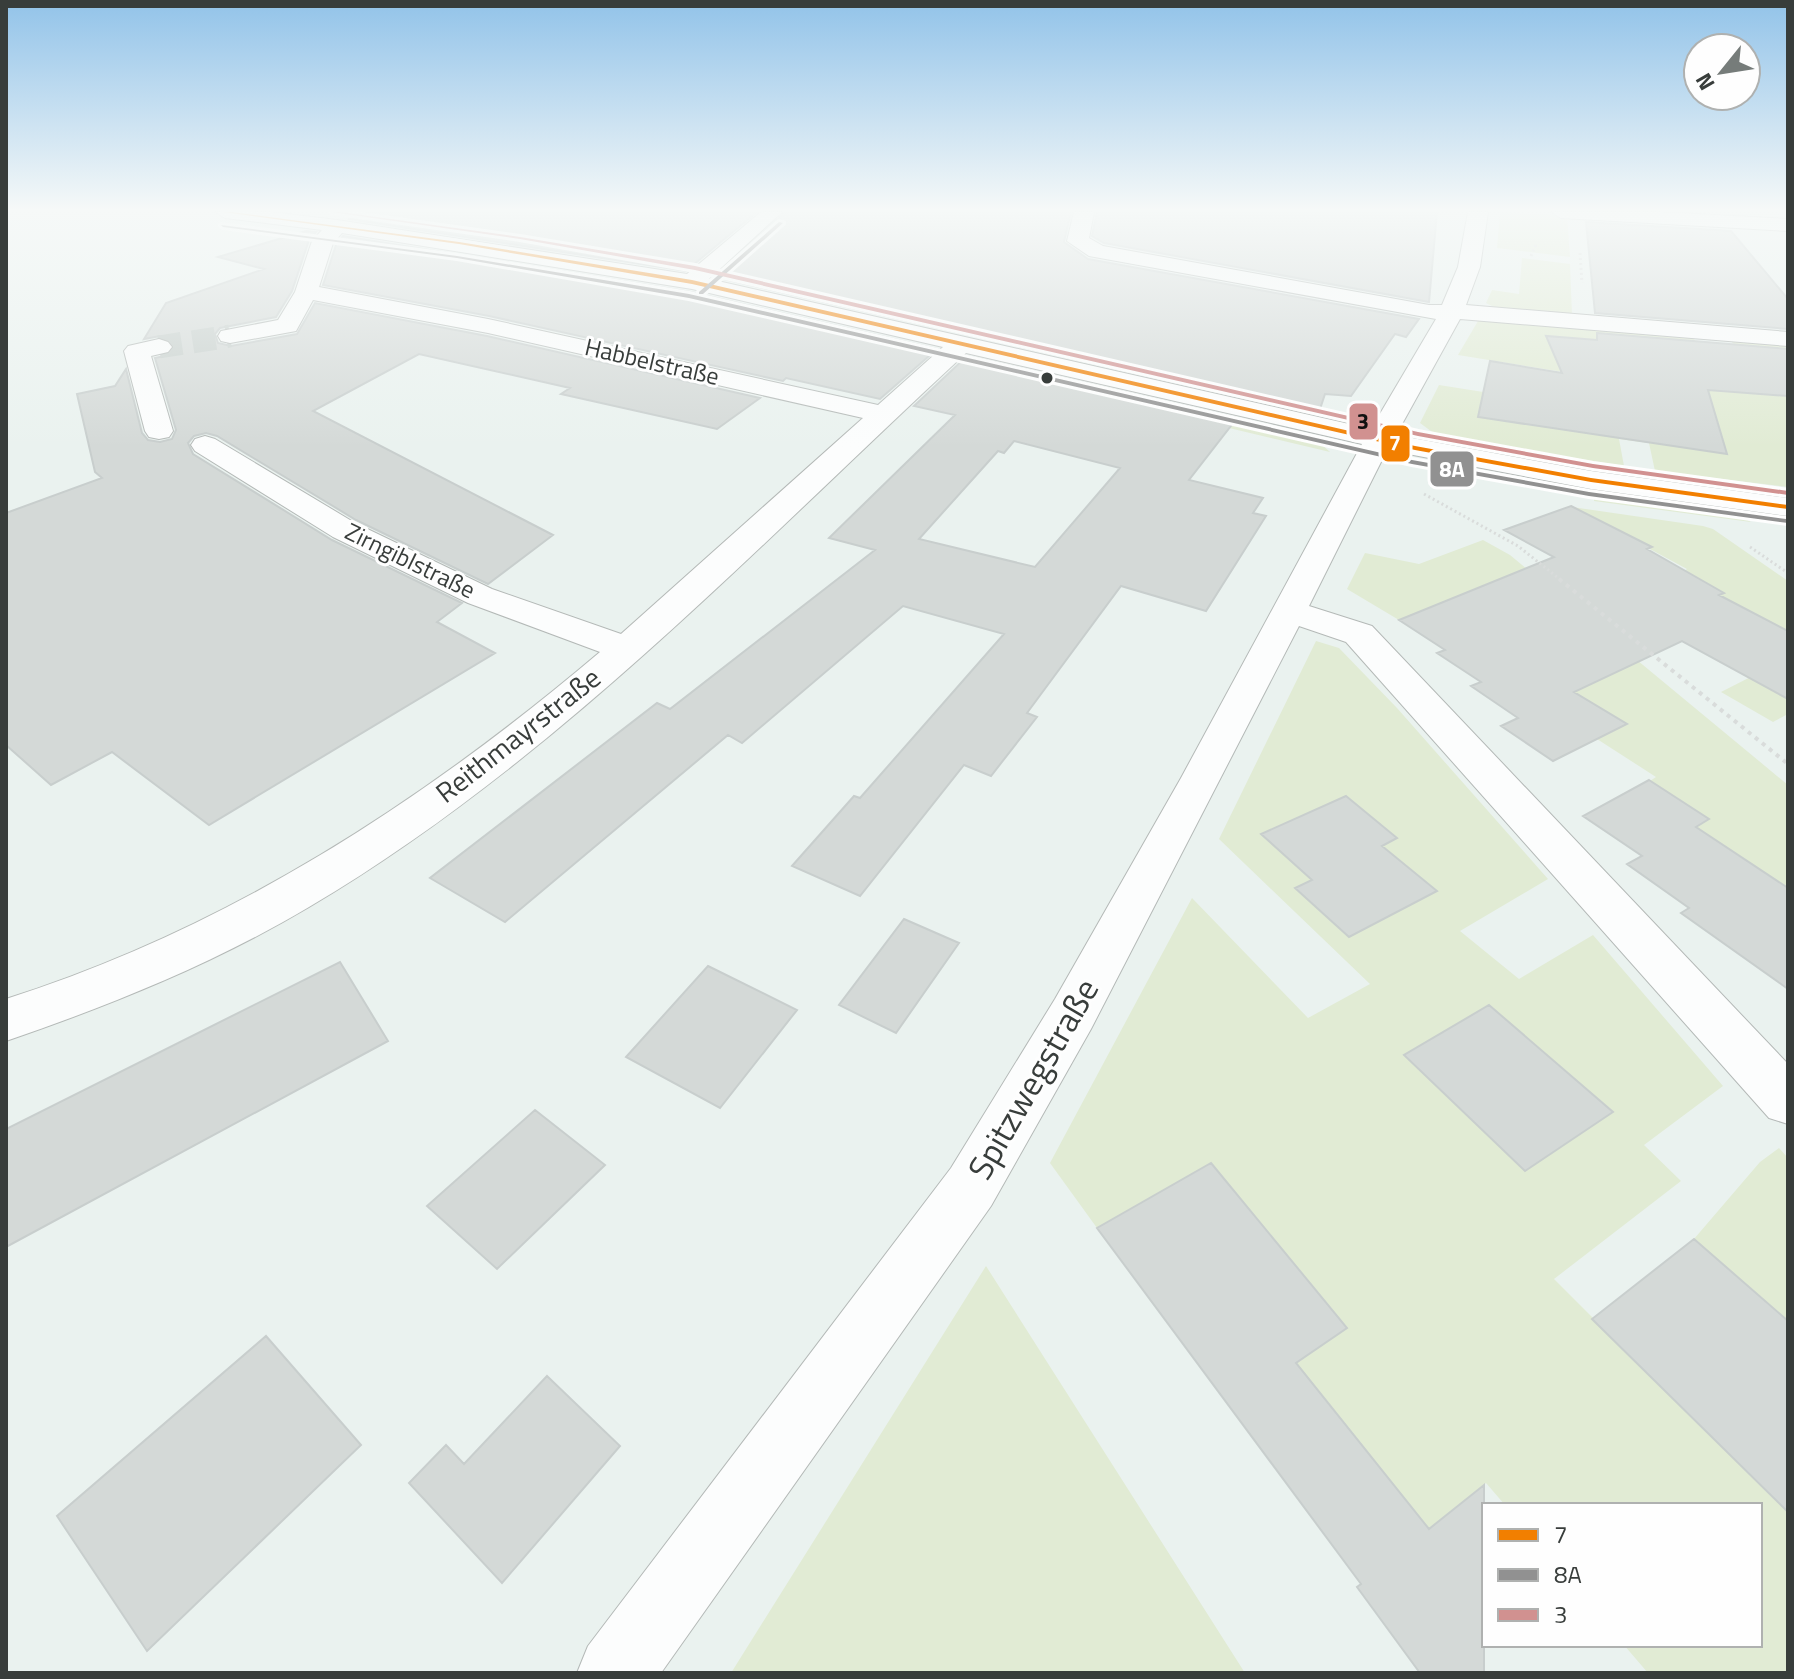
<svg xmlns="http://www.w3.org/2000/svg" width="1794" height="1679" viewBox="0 0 1794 1679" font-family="'Titillium Web',sans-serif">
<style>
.green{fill:#e1ebd4}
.building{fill:#d4d9d7;stroke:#c8cecd;stroke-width:2;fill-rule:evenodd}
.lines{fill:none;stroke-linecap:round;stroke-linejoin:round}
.minor-tunnel{stroke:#c6cecb;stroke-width:23;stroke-dasharray:23 11;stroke-linecap:butt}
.minor-casing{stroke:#b4b9b7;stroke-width:2}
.path-far1{stroke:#d9dcdb;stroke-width:3;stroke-dasharray:2 3;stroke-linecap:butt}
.path{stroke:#d9dcdb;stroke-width:4;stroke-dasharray:4 5;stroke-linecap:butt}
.minor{fill:#fcfdfd;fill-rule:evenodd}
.bus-1-casing{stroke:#fefefe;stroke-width:6}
.bus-2-casing{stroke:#fefefe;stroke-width:6}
.bus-3-casing{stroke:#fefefe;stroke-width:6}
.bus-1{fill:#f27f00;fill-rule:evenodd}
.bus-2{fill:#919191;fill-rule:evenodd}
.bus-3{fill:#d19190;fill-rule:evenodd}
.bus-dot{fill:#383d3b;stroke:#fefefe;stroke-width:3}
.labels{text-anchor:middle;stroke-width:6;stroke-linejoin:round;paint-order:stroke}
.far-street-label{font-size:24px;fill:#383d3b;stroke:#fefefe}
.street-label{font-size:28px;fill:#383d3b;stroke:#fefefe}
.near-street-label{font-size:34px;fill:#383d3b;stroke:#fefefe}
.line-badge{stroke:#fefefe;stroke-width:3}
.badge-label{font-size:22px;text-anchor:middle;font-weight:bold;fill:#fff}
.pale-badge-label{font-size:22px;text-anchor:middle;font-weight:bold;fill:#111}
</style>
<rect width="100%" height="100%" fill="#eaf2ef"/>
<path class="green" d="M 1500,212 L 1567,216 L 1570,257 L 1497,248 Z
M 1522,258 L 1570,264 L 1572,315 L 1496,308 L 1486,303 L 1492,290 L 1519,294 Z
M 1487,319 L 1693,338 L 1718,367 L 1756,370 L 1731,341 L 1788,345 L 1788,487 L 1655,471 L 1649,443 L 1619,439 L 1624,466 L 1439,437 L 1420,423 L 1439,385 L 1572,406 L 1576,374 L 1458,355 L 1478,321 Z
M 1152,400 L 1306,437 L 1319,442 L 1330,452 L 1145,408 Z
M 1594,495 L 1740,516 L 1751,522 L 1594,501 Z
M 1572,507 L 1703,526 L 1713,529 L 1788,581 L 1788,636 L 1763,618 L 1719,595 L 1723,592 L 1683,572 L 1687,569 Z
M 1483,540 L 1510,555 L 1788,785 L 1788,906 L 1756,867 L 1696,827 L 1708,819 L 1650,781 L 1656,777 L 1597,739 L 1626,724 L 1574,692 L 1502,625 L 1456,597 L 1399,620 L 1347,589 L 1365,553 L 1419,564 Z
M 1316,641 L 1339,648 L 1397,708 L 1548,879 L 1460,931 L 1519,979 L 1593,935 L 1723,1086 L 1644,1145 L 1681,1181 L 1554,1279 L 1775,1500 L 1788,1489 L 1788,1673 L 1648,1673 L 1624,1645 L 1760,1645 L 1760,1505 L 1505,1505 L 1486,1483 L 1429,1529 L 1296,1363 L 1347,1328 L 1211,1163 L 1097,1228 L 1050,1163 L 1192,898 L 1308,1018 L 1370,984 L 1219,839 Z
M 1788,658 L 1788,714 L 1773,722 L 1721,692 Z
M 1779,1148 L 1788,1158 L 1788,1321 L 1694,1239 L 1760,1162 Z
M 986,1266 L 1245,1673 L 731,1673 Z"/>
<path class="building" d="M 373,212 L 757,212 L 686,271 L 348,219 Z
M 785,212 L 1071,212 L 1064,242 L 1088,259 L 1419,319 L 1406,337 L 1395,334 L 1351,396 L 1325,394 L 1320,409 L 1255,394 L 1252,399 L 715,277 Z
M 1097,212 L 1437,212 L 1429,302 L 1104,243 L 1092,236 Z
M 1586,222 L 1731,231 L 1788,299 L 1788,329 L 1595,313 Z
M 306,231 L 316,232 L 309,240 L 292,291 L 276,317 L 220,328 L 215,334 L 218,343 L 231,346 L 297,334 L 315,303 L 487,336 L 760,398 L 717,429 L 561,394 L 570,388 L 419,354 L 313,411 L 553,535 L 488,584 L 356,520 L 217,436 L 206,433 L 194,436 L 188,443 L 193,454 L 332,540 L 462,603 L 437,622 L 495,653 L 209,825 L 112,752 L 51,785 L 6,745 L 6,513 L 102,478 L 95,472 L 77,394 L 115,386 L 126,369 L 142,433 L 148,440 L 160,442 L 172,439 L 176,430 L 155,358 L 169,355 L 175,347 L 170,340 L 160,336 L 144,339 L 166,303 L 264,269 L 218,257 Z
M 343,236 L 691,292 L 937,349 L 880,399 L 786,378 L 783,381 L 489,316 L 323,285 L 336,245 Z
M 1597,333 L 1788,349 L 1788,396 L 1708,390 L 1727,454 L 1478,417 L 1490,361 L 1562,373 L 1546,336 L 1597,340 Z
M 967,356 L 1237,418 L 1189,480 L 1263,498 L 1253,513 L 1266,516 L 1206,611 L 1121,586 L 1027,713 L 1037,717 L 991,776 L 964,765 L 860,896 L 792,866 L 854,796 L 860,798 L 1004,634 L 903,606 L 742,743 L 728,735 L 505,922 L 430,878 L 657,703 L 670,709 L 875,550 L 829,538 L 955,415 L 914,406 ZM 1014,441 L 1120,468 L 1035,567 L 919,539 L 998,451 L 1004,453 Z
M 1571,506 L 1652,547 L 1647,549 L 1724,593 L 1719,595 L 1788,631 L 1788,699 L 1682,641 L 1574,692 L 1627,724 L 1553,761 L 1501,726 L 1518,718 L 1471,686 L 1481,682 L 1437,653 L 1445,650 L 1399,620 L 1554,557 L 1504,530 Z
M 1649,780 L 1709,819 L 1696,827 L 1788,888 L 1788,989 L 1681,913 L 1689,908 L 1627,864 L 1642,856 L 1583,816 Z
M 1346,796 L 1397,838 L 1382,846 L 1437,891 L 1349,937 L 1295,888 L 1312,880 L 1261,834 Z
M 904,919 L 959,943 L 896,1033 L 839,1005 Z
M 340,962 L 388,1041 L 6,1247 L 6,1129 Z
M 708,966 L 797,1010 L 720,1108 L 626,1057 Z
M 1489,1005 L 1613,1112 L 1525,1171 L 1404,1055 Z
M 535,1110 L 605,1165 L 497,1269 L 427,1206 Z
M 1211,1163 L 1347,1328 L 1296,1363 L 1429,1529 L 1484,1485 L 1484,1673 L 1420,1673 L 1357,1587 L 1361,1584 L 1097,1228 Z
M 1694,1239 L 1788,1321 L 1788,1512 L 1592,1319 Z
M 266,1336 L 361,1445 L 147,1651 L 57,1516 Z
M 547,1376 L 620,1446 L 502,1583 L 409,1483 L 446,1445 L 464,1464 Z"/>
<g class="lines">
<path class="minor-tunnel" d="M 159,347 L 230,336"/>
<defs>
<path id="minor" d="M 215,212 L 270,212 L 337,220 L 687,274 L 761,212 L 782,212 L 709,279 L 1371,429 L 1436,319 L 1089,256 L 1067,241 L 1074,212 L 1094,212 L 1089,238 L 1103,246 L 1429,305 L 1442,305 L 1458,267 L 1468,212 L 1488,212 L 1480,267 L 1466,305 L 1788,332 L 1788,346 L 1460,319 L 1396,435 L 1591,471 L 1788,498 L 1788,516 L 1591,489 L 1387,450 L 1309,606 L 1372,626 L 1788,1064 L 1788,1124 L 1769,1118 L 1346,642 L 1299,626 L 1091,1029 L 991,1206 L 661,1673 L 577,1673 L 588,1646 L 951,1168 L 1055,999 L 1181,778 L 1362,444 L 966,353 C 757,546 556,761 309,907 C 213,964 111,1005 6,1041 L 6,999 C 229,928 423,802 600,652 L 468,603 L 333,537 L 195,451 L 191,445 L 195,439 L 205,436 L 215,439 L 355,523 L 492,589 L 621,634 L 863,418 L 488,333 L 313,300 L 296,331 L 230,343 L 221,341 L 218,336 L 221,331 L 278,320 L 295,292 L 312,241 L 322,230 L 225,218 ZM 342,233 L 692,289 L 943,347 L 878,405 L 488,319 L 319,287 L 333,243 Z
M 1551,212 L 1659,212 L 1788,219 L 1788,231 L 1561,218 Z
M 159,339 L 168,342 L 172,347 L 168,352 L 151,356 L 173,431 L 169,437 L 159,439 L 149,437 L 145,431 L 124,351 L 128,346 Z"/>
</defs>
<use href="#minor" class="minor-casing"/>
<path class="path-far1" d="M 1580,253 L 1582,283
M 1531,256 L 1537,242
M 1424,494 L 1518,546 L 1562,581
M 1750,547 L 1788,573"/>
<path class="path" d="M 1559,579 L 1788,764"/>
<use href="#minor" class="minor"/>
<defs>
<path id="bus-1" d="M 223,212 L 232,212 L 459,242 L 692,280 L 1415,446 L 1591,478 L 1788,505 L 1788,509 L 1591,482 L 1415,450 L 692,284 L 459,244 Z"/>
<path id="bus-2" d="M 779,222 L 783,223 L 703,294 L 699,294 L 699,292 Z
M 221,225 L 457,256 L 689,294 L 1412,460 L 1589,492 L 1786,519 L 1788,519 L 1788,523 L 1589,496 L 1412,464 L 689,298 L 457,258 L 223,227 Z"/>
<path id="bus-3" d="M 331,212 L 340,212 L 520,237 L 695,266 L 1418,432 L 1593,464 L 1788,491 L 1788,495 L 1593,468 L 1418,436 L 695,270 L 520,239 Z"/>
</defs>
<use href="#bus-1" class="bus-1-casing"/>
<use href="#bus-2" class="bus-2-casing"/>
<use href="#bus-3" class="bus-3-casing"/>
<use href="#bus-1" class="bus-1"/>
<use href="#bus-2" class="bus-2"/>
<use href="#bus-3" class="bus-3"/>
</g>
<linearGradient id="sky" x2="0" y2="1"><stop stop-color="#92c3e9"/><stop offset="0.47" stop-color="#f6f9f8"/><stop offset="1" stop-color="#f6f9f8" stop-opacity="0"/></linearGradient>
<rect width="1794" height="447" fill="url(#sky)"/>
<circle class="bus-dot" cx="1047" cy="378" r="7"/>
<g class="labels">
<g class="far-street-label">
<text transform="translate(652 362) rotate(13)" y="8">Habbelstraße</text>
<text transform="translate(410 561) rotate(26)" y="8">Zirngiblstraße</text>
</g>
<g class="street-label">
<text transform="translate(518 735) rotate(-38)" y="10">Reithmayrstraße</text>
</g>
<g class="near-street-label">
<text transform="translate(1033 1079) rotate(-60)" y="12">Spitzwegstraße</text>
</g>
</g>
<g class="line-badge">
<rect x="1348" y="402" width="31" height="39" rx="8" fill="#d19190"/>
<rect x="1380" y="424" width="31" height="39" rx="8" fill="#f27f00"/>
<rect x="1429" y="450" width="46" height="38" rx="8" fill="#919191"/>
</g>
<g class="badge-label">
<text x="1395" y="451">7</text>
<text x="1452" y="477">8A</text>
</g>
<g class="pale-badge-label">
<text x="1363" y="429">3</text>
</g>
<rect width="1794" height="1679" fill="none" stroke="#383d3b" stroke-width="16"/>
<rect x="1482" y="1503" width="280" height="144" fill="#fefefe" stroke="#afb1b0" stroke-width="2"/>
<rect x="1498" y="1529" width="40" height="12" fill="#f27f00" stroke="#afb1b0" stroke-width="2"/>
<text x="1554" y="1543" font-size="24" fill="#383d3b">7</text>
<rect x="1498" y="1569" width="40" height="12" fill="#919191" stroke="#afb1b0" stroke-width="2"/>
<text x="1554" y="1583" font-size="24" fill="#383d3b">8A</text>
<rect x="1498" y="1609" width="40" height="12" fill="#d19190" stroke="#afb1b0" stroke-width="2"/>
<text x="1554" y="1623" font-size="24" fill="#383d3b">3</text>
<g transform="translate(1722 72) rotate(240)"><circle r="38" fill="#fefefe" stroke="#afb1b0" stroke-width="2"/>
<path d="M0-6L14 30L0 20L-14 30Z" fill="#767c7a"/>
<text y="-12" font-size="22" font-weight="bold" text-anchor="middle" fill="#383d3b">N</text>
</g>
</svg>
